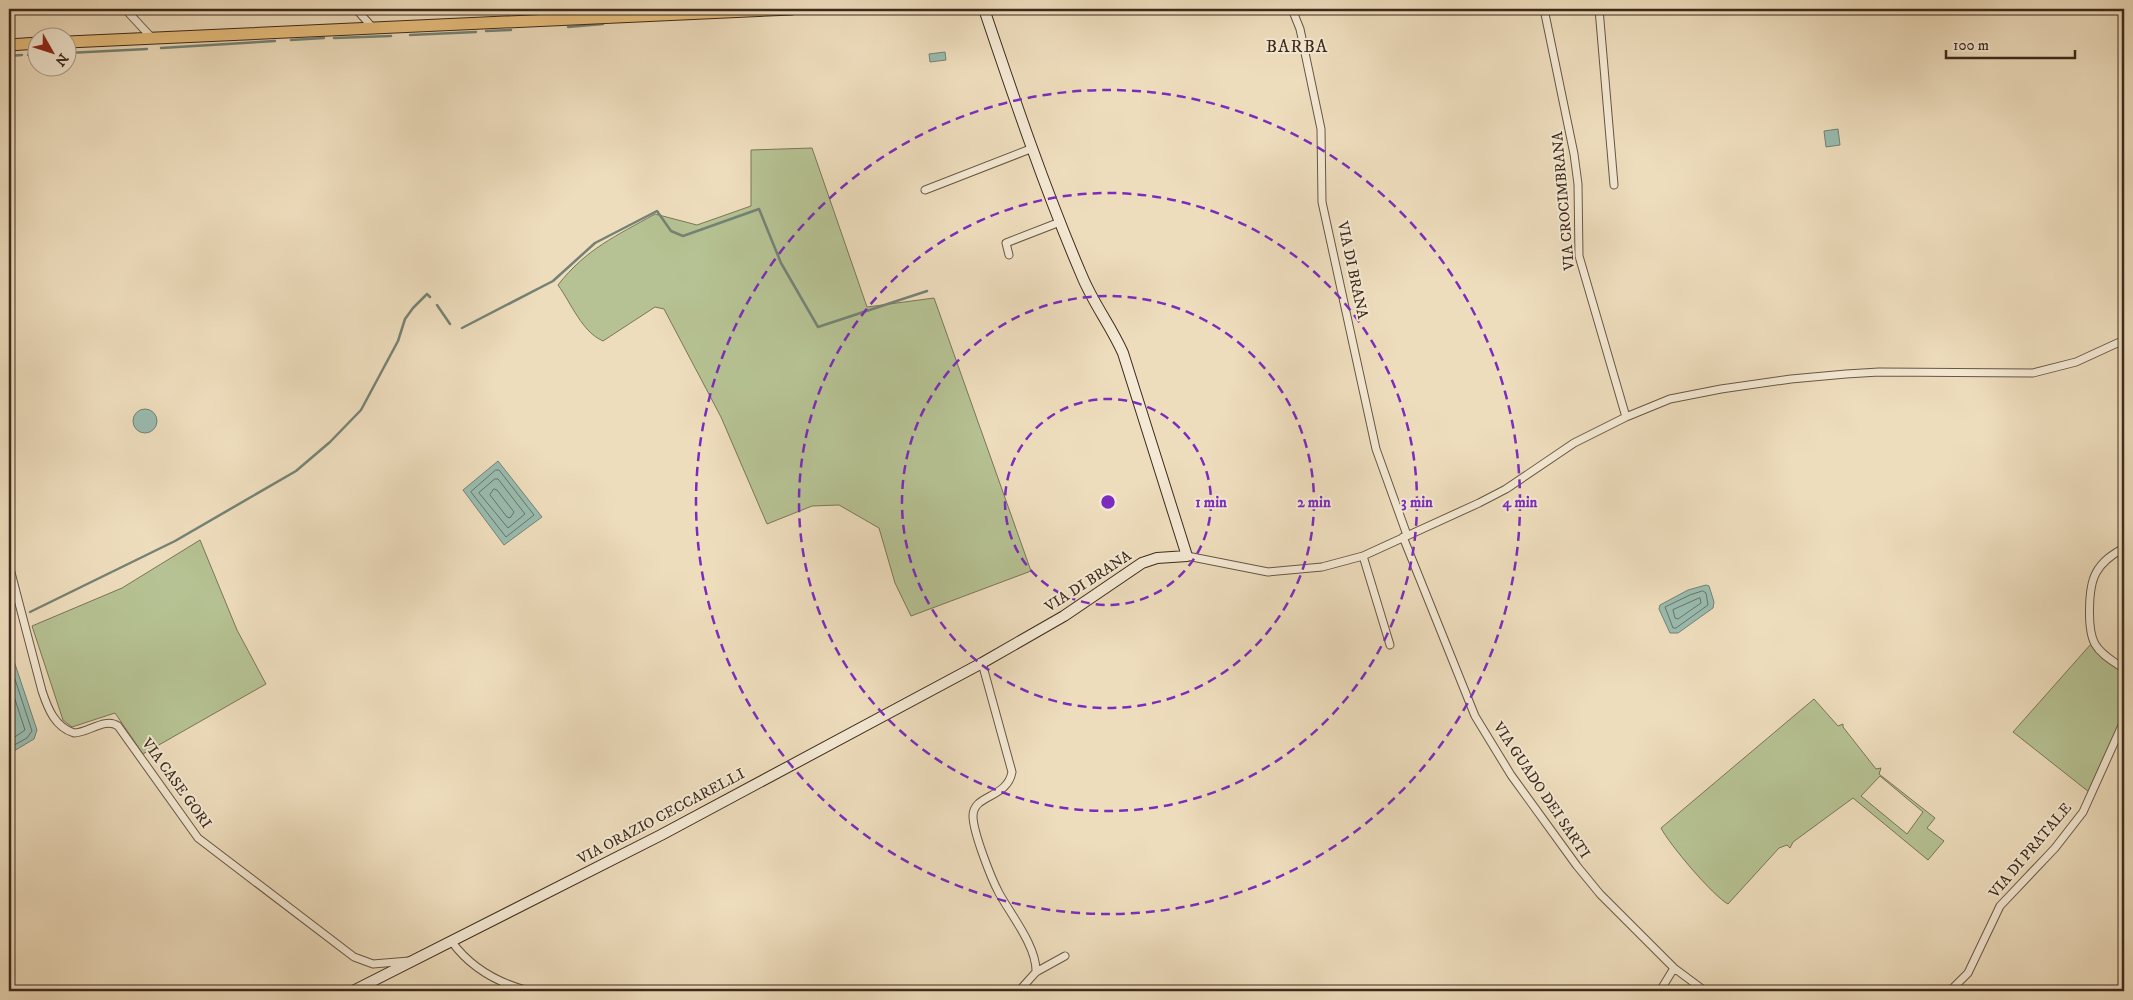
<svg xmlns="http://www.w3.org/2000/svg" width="2133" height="1000" viewBox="0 0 2133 1000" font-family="'IM FELL DW Pica',serif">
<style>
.green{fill:#b6c293;stroke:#797658;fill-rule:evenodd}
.water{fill:#99bcb0;stroke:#748275}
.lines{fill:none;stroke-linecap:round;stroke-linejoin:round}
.shore{stroke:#6a7366;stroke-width:1}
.stream{stroke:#748275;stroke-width:2.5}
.street-casing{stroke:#685744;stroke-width:9}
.secondary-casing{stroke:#3c2a1c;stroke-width:12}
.primary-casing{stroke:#3c2a1c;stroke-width:13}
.street{stroke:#f4e9d4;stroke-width:7}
.secondary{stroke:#f4e9d4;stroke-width:10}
.primary{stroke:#e7be7e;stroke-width:11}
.ring{fill:none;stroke:#7b2cbf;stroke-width:2.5;stroke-dasharray:9 6}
.labels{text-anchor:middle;stroke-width:4;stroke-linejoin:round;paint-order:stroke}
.street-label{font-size:15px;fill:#3c2a1c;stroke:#f4e9d4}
.quarter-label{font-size:18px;letter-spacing:1px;fill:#3c2a1c;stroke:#f4e9d4}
.centre{fill:#7b2cbf;stroke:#f4e9d4;stroke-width:2.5}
.ring-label{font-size:15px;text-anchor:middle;font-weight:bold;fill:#7b2cbf;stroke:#f4e9d4;stroke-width:4;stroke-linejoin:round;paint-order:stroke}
</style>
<rect width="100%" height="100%" fill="#eeddbd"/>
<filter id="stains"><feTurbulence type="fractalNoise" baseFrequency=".004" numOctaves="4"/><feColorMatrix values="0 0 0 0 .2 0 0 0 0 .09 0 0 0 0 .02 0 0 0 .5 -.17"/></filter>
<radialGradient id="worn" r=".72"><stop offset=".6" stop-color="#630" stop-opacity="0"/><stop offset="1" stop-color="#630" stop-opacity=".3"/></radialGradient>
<path class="green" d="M 812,148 L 867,307 L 934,298 L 1031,571 L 911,616 L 895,583 L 879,528 L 839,505 L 812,506 L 767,524 L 721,417 L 664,309 L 655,307 L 603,341 C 582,332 571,303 558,285 C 586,249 616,236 655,214 L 697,225 L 751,206 L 751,150 Z
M 200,540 L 237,630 L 266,684 L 143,754 L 115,713 L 72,727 L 63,720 L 32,626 L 122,588 Z
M 2091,644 L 2124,672 L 2124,715 L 2089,792 L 2013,732 Z
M 1814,699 L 1838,726 L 1843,724 L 1843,727 L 1876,769 L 1881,768 L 1879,774 L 1935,818 L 1927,828 L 1944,841 L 1928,860 L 1853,798 L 1793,842 L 1790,848 L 1787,845 L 1779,848 L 1728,904 C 1713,896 1669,844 1661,828 ZM 1880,776 L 1923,812 L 1907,834 L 1861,796 Z"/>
<path class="water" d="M 945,52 L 946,60 L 930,62 L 929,54 Z
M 1838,129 L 1840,145 L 1826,147 L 1824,131 Z
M133 421a12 12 0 1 1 24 0a12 12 0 1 1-24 0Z
M 498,461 L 542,517 L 504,545 L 463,490 Z
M 1706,585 L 1709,586 L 1714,602 L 1713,608 L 1678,633 L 1670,633 L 1659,609 L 1660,605 L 1688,590 Z
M 9,646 L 37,730 L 34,739 L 9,754 Z"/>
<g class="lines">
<path class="shore" d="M 496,470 L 499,470 L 534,515 L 506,537 L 471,492 Z
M 495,479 L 498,479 L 525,514 L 508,528 L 479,493 Z
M 494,489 L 497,490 L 514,512 L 510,518 L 507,517 L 490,495 Z
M 1703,591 L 1706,593 L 1708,605 L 1676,628 L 1673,628 L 1665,607 L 1690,595 Z
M 1700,598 L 1701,603 L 1678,619 L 1675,618 L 1673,610 Z
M 9,661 L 32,731 L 27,738 L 9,748
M 9,681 L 25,730 L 9,741"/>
<path class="stream" d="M 608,11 L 624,9
M 519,13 L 522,9
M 568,27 L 603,24
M 486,31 L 511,30
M 410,35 L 476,32
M 334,38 L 391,36
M 291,40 L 324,38
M 161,48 L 275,41
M 68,53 L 147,49
M 28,55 L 38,54
M 9,56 L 22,55
M 437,305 L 450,324
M 462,328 L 553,281 L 595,243 L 657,211 L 671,231 L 683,236 L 759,209 L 781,263 L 818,327 L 927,291
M 30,612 L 175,541 L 296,471 L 330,442 L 361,410 L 398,341 L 405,319 L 413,308 L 427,294 L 430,297"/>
<defs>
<path id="street" d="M 125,9 L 152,38
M 356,9 L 373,28
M 1292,9 L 1300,29 L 1321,129 L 1322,202 L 1376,449 L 1407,535
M 1544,9 L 1574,154 L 1578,184 L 1579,256 L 1626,417
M 1599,9 L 1614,185
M 925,190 L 1033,148
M 1009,255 L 1006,243 L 1060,222
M 1403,537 L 1475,716 L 1511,775 L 1577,866 L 1600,894 L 1674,968 L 1705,991
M 2124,548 C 2113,554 2102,561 2096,573 C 2088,587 2087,630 2095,644 C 2101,655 2115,662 2124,669
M 1187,556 L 1268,572 L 1322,567 L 1363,556 L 1479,503 L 1506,489 L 1574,443 L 1626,417 L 1670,399 L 1721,389 L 1791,379 L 1846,374 L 1879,372 L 2033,373 L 2076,362 L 2124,340
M 1363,556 L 1390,645
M 9,565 L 42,691 C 48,709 55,727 74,733 C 88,733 105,717 118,726 L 198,838 L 354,957 L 373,964 L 409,961
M 982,663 L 1012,772 C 1007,799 973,794 973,816 C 973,832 991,878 999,893 C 1011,915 1037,947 1036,972
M 452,942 C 471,968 498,983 529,991
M 1019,991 L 1036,972 L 1065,956
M 1660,991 L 1674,968
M 1950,991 L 1968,973 L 2000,906 L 2055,848 L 2083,812 L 2124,721"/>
<path id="secondary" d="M 353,991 L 661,835 L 982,663 L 1064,616 L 1142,563 L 1157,558 L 1187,556 L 1123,353 C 1111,326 1093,303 1082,276 C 1045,190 1014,98 984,9"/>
<path id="primary" d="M 68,42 L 792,9
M 9,45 L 38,43"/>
</defs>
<use href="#street" class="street-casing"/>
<use href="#secondary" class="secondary-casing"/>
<use href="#primary" class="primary-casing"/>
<use href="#street" class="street"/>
<use href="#secondary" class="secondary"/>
<use href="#primary" class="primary"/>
</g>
<g class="ring">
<circle cx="1108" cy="502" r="103"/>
<circle cx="1108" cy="502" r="206"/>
<circle cx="1108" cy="502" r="309"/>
<circle cx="1108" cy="502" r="412"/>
</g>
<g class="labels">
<g class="street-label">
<text transform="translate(1563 201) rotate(-95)" y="5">VIA CROCIMBRANA</text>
<text transform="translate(1353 270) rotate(78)" y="5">VIA DI BRANA</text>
<text transform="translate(1088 581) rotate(-33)" y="5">VIA DI BRANA</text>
<text transform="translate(177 783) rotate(54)" y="5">VIA CASE GORI</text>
<text transform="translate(1542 790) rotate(56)" y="5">VIA GUADO DEI SARTI</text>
<text transform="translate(661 816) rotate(-28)" y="5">VIA ORAZIO CECCARELLI</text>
<text transform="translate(2030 850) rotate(-50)" y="5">VIA DI PRATALE</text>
</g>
<g class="quarter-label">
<text x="1297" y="52">BARBA</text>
</g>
</g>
<circle cx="1108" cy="502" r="8" class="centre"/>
<g class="ring-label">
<text x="1211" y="507">1 min</text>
<text x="1314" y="507">2 min</text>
<text x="1417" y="507">3 min</text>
<text x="1520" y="507">4 min</text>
</g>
<rect width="2133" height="1000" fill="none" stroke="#eeddbd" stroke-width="30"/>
<rect x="10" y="10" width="2113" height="980" fill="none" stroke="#3c2a1c" stroke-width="2.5"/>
<rect x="15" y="15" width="2103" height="970" fill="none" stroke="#3c2a1c"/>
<g transform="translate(52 52) rotate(129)"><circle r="24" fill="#f4e9d4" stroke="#aa9d8a"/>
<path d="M0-4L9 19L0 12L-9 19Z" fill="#8f2418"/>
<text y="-8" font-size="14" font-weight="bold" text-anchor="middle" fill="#3c2a1c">N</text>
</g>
<path d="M1946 50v8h129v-8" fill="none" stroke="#3c2a1c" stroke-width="2.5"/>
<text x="1953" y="50" font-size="15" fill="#3c2a1c" stroke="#f4e9d4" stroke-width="4" paint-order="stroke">100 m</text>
<rect width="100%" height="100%" filter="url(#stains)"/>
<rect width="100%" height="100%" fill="url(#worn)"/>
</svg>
